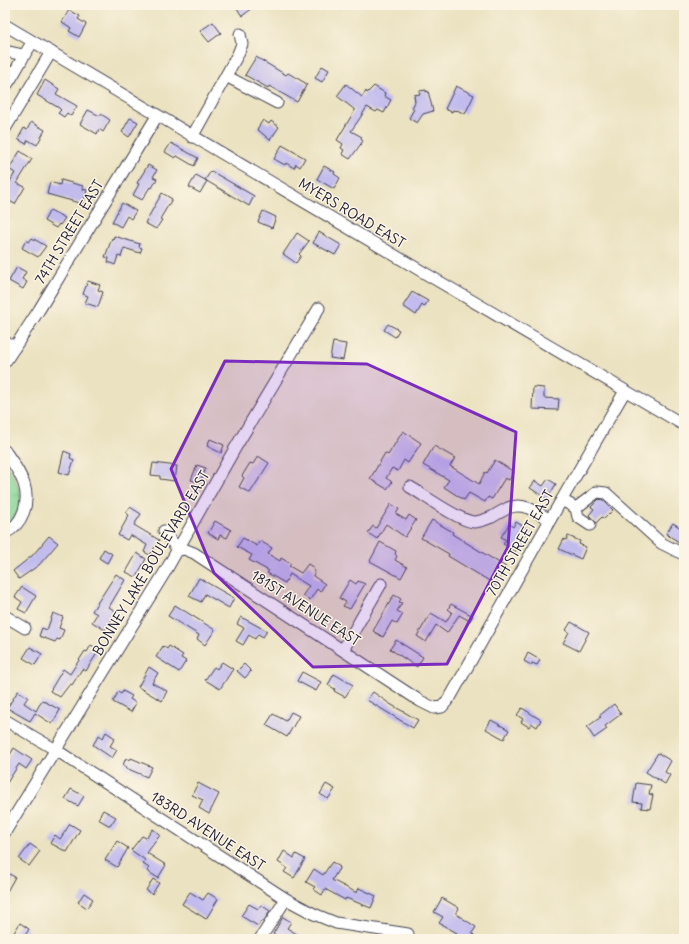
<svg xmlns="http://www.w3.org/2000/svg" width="689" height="944" font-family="Delius,sans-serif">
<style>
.park{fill:url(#park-tufts);stroke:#527a68}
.building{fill:#c2bcee}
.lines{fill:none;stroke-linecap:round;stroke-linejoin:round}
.minor-casing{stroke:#403f4f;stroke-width:13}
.minor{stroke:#fff;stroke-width:11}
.marked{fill:#7b2cbf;fill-opacity:0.2;stroke:#7b2cbf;stroke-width:3;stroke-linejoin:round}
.labels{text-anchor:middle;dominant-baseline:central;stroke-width:3;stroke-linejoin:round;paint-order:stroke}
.street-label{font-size:14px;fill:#22223b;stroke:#fcf5e5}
</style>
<defs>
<pattern id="park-tufts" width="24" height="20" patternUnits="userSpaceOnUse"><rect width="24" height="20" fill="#83d394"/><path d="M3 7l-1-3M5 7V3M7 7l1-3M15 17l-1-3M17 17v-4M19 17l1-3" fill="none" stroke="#71b580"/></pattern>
</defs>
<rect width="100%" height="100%" fill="#fcf5e5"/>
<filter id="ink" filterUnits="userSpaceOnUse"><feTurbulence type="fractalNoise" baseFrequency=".025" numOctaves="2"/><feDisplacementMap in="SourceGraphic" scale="8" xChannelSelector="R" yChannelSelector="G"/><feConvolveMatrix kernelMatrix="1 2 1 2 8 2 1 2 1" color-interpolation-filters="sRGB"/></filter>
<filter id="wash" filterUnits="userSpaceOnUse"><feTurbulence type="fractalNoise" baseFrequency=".012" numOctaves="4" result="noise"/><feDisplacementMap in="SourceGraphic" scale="16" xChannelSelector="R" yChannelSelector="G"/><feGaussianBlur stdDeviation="0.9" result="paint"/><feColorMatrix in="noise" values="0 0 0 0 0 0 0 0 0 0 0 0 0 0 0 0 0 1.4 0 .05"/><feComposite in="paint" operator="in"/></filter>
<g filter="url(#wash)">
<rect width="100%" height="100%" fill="#ebe2c1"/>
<path class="park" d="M5,463C21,489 30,503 5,528Z"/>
<g id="blocks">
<g class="building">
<path d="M235,5H257L242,16Z"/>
<path d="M69,10L80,16L78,19L86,24L79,37L69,31L71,28L70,27L62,22Z"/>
<path d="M213,22L221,33L209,42L200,31Z"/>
<path d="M256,57L286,75L288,73L307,84L297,102L269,86L268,88L245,75Z"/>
<path d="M322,66L329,70L322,82L315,78Z"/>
<path d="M45,80L59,89L56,94L77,106L71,116L67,113L64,117L58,113L61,110L59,108L37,95Z"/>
<path d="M346,84L362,97L366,91L367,93L374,86L385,93L384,96L391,100L384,113L378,110L376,112L367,107L360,118L351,131L362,137L361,139L363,141L350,159L342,154L344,150L341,148L343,144L337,140L355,110L337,96Z"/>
<path d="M456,86L474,95L465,114L457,110L456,111L453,110L452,112L445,109Z"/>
<path d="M426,90V92L428,91L433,111L423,114L417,123L409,118L414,109L412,108L415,102L414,95L420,94L419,91Z"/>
<path d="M88,110L100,116L101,114L110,120L103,132L99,129L97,134L80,124Z"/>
<path d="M130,118L138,122L129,137L122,132Z"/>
<path d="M263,120L269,124L271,121L279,127L270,140L257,129Z"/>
<path d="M31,122L45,130L37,145L28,140L26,144L18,139L24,128L27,130Z"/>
<path d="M171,143L198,158L194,166L177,156L175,158L165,152Z"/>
<path d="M282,145L305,158L300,167L296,164L294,168L286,163L285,165L274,159Z"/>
<path d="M20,151L32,159L17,183L25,187L15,204L5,199V190L15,173L9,169Z"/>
<path d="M148,165L157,170L153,177L157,179L152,188L150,187L142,200L133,195L139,184L137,183Z"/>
<path d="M324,166L335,172L334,174L340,178L334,189L317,179Z"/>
<path d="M211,171L254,196L249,206L205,180Z"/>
<path d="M196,175L207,181L200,193L189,187Z"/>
<path d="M61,180L83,186L82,189L87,190L83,204L47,194L50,182L60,185Z"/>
<path d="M162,193L172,199L160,219L162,220L156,229L145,223Z"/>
<path d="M122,203L136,211L131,219L127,216L121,227L112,222Z"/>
<path d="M50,210L65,218L60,225L59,224L56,228L44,221Z"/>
<path d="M263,211L276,217L272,228L258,222Z"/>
<path d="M319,232L341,245L335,255L313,243Z"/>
<path d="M297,233L309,241L299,254L301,256L296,263L283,254Z"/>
<path d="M114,236L140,244L139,247L142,248L140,253L124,248L121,257L118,256L115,265L108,262L109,258L105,257L112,238L113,239Z"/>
<path d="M32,238L46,246L38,257L22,248L26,240L29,242Z"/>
<path d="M17,267L26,272L22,279L27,282L23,289L9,281Z"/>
<path d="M88,281L100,285L98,290L103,292L98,307L85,303L88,296L83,294Z"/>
<path d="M412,292L428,301L424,307L422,305L416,315L403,306Z"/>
<path d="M388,324L399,330L395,337L384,330Z"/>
<path d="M333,342L346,344L343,360L330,358Z"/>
<path d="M533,387L544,388V398L559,399L558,410L532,409Z"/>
<path d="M403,431L421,443L408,463L404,460L398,471L392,468L386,478L392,482L387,489L370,479L385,453L388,455Z"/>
<path d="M210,439L224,445L221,453L207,446Z"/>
<path d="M434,446L455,458L450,466L479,484L485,472L487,473L495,460L514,472L509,480L505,478L492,499L488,497L485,502L469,493L464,500L444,487L449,480L423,465Z"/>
<path d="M64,451L71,454L70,458L74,460L69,475L59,472Z"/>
<path d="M258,456L269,463L250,493L239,487L244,478L242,476L250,463L253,464Z"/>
<path d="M153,463L177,466L175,481L160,479V476L151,475Z"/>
<path d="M197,465L206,468L200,483L191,480Z"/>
<path d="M548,479L556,484L547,499L530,488L535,481L543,486Z"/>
<path d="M599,499L603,500L613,510L604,519L602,517L596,523L589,515L594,509L591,507Z"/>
<path d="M391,504L399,509L396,514L406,520L409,515L416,520L405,537L386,524L377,539L368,533L373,526L376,528Z"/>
<path d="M130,507L141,514L134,525L159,540L150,555L144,552L147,545L130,535L127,540L118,535L129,515L126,513Z"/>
<path d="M432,520L453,532L452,534L506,567L496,585L448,556L449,554L421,538Z"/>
<path d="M215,521L231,530L227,538L220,535L218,539L208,533Z"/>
<path d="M516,522L528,529L515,552L503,544L506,540L501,537L509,524L513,527Z"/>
<path d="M673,523L684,530V545L666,534Z"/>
<path d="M49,536L58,543L39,565L19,579L13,571L33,555Z"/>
<path d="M568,536L580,541L579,544L586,547L581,559L559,549L564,539L566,540Z"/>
<path d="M243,538L257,546L260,541L272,548L268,554L280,561L281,558L291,564L289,566L301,573L308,564L314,568L313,570L315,571L313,576L325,584L320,592L317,589L310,600L303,595L309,586L290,574L285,583L267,573L269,571L249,560L252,555L237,547Z"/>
<path d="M380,542L396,551L395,554L397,556L395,560L407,567L401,578L370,561Z"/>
<path d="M104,549L112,554L107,563L99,558Z"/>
<path d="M137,553L146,559L136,577L126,572Z"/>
<path d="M116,574L125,580L109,607L117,612L105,630L92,622L97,614L92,611Z"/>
<path d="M199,578L234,598L229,608L205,594L201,602L189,596Z"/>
<path d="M350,580L356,584L358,581L365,584L350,609L343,606L346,602L339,598Z"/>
<path d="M22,587L36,596L26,613L18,609L22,602L15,597Z"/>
<path d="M394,595L401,599L399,602L402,603L397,611L403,614L397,624L392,621L383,637L373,631Z"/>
<path d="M451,604L473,616L470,621L459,615L447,633L436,625L426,642L417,636L431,613L446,622L452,612L448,609Z"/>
<path d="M175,605L215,630L205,645L197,639L199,635L168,616Z"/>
<path d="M53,613L63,617L59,628L64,630L60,640L57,639L55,642L39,636L42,628L47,630Z"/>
<path d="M241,617L267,631L263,637L258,634L255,639L249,635L243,645L236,641L244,628L237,624Z"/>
<path d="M571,622L589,632L579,651L563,643L569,632L566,630Z"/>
<path d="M396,640L423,657L417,667L390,649Z"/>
<path d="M91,645L99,650L86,671L82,669L72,685L70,684L60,697L50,691L63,669L70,674L85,651L87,652Z"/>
<path d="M163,646L167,649L169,646L183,655L181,658L186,661L179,672L156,657Z"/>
<path d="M30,647L42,654L35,665L23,658Z"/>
<path d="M528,653L540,660L537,665L532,663L531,665L524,661Z"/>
<path d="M222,662L233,669L220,689L205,680L214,667L217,669Z"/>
<path d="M244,664L251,671L245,678L237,671Z"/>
<path d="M149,667L158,673L152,683L167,691L162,701L138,687Z"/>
<path d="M302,672L321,682L316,691L297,681Z"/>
<path d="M334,674L353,685L345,697L334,691L335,689L328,685Z"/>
<path d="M18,691L28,697L24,703L36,711L42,700L60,710L52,724L35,713L30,721L7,708Z"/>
<path d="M123,691L132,696L130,699L136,703L131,712L113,702L118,692L121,694Z"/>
<path d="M373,692L390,704L418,720L413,728L367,700Z"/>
<path d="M614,704L621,714L605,726L607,729L594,738L587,727L601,717L599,716Z"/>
<path d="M522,708L541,720L537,727L531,723L529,727L521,722L523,719L517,715Z"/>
<path d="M291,712L299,716L287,737L266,725L273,714L286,721Z"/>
<path d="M491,720L509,730L504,739L486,729Z"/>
<path d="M106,732L115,738L110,746L117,750L112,758L93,745L99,735L103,738Z"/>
<path d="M14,748L32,760L26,769L19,764L5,786V763Z"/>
<path d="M658,753L671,761L665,772L670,775L665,784L646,772Z"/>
<path d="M126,758L130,760L131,758L152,767L147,777L126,768L127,767L123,765Z"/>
<path d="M198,783L219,794L209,814L199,808L203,800L192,795Z"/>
<path d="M636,783L651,785L649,794L653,795L650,809L641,808L642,803L633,802Z"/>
<path d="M326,784L335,789L328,799L320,794Z"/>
<path d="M71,789L84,796L78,806L65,799Z"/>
<path d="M103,810L116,817L110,826L98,819Z"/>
<path d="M70,824L80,830L67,852L50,843L55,835L60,839Z"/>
<path d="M153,829L160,835L147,853L166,865L158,878L147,871L149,868L143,864L145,860L131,850L142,836L146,838Z"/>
<path d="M117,841L128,848L117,867L105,860Z"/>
<path d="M30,844L40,851L29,866L19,859Z"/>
<path d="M284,851L294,858L296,854L305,859L294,878L284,872L287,868L278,862Z"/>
<path d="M332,862L340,867L332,880L357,893L359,888L376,896L371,908L346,898L345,900L325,889L322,895L313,889L315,887L306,882L314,869L323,875Z"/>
<path d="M5,872L15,877L5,895Z"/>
<path d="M153,879L159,883L152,894L146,890Z"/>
<path d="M190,892L203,900L208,893L218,899L206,919L182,904Z"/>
<path d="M84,893L93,899L87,908L78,902Z"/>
<path d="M442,898L459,908L456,914L476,927L472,933L474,935L472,939H454L457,933L439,923L443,917L434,912Z"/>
<path d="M249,904L258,909L261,905L270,911L263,922L261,921L258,926L241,916Z"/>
<path d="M283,917L291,922L287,928L305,939H281L273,934Z"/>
<path d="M20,923L29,929L23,939H10Z"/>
</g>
</g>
</g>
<g filter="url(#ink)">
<use href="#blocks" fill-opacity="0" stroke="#403f4f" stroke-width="1"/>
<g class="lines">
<g class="minor-casing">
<g id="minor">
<path d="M5,25L428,275L684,425"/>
<path d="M5,51L23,55"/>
<path d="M226,76L277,103"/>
<path d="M5,87C16,73 22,56 33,42"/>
<path d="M5,129L51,52"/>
<path d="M192,137L238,54L242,44L240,34"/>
<path d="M5,342L15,347"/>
<path d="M5,362L39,310L157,116"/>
<path d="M5,451C12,461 20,472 24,484C30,503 23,524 5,533"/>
<path d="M410,487C424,495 459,521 474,522C480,522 486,519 492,517C497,514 502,511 508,508C523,501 538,513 550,520"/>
<path d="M562,500L576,508L597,492L606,493L661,543L681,553"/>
<path d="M576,508L578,517L590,525"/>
<path d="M164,531L178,550"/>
<path d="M178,550L184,549L194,553L420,701L434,708L442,707L451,696L550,520L625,391"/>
<path d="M5,616L25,628"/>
<path d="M343,650L381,584"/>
<path d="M5,720L56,750L286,899L314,914L336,923L408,934"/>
<path d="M5,832L165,572L234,450L319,308"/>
<path d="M260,939L286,899"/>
</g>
</g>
<use href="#minor" class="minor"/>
</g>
</g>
<path class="marked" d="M225,361L367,364L516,432L508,547L447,664L313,667L214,573L171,469Z"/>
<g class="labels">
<g class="street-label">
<text transform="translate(352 213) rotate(31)">MYERS ROAD EAST</text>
<text transform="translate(69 232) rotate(-59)">74TH STREET EAST</text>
<text transform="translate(520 543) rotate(-60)">70TH STREET EAST</text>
<text transform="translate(151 563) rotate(-59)">BONNEY LAKE BOULEVARD EAST</text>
<text transform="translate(306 608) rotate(33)">181ST AVENUE EAST</text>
<text transform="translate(208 831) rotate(33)">183RD AVENUE EAST</text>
</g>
</g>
<rect width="689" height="944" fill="none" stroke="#fcf5e5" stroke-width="20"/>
</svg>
